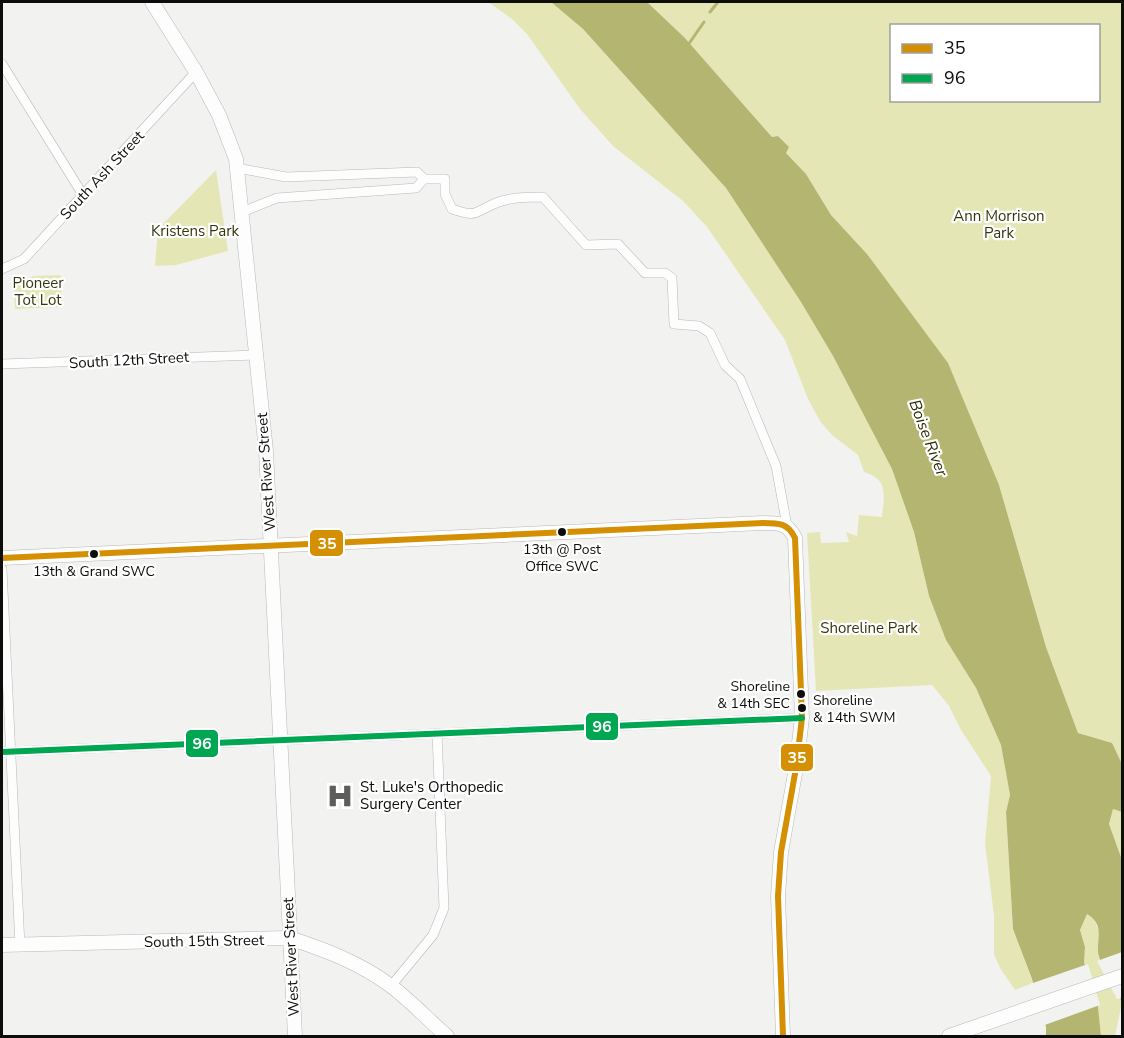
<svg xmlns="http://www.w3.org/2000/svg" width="1124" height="1038" font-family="'Nunito Sans',sans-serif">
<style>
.green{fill:#e4e7b5;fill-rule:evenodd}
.water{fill:#b3b570}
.pier{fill:#f2f3f0}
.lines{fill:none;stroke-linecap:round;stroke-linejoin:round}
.stream{stroke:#b3b570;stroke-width:3}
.street-casing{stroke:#b7b8b6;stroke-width:10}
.secondary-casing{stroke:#b7b8b6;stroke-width:15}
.street{stroke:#fdfdfd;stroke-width:9}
.secondary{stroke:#fdfdfd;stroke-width:14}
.bus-1-casing{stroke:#fff;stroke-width:10}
.bus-2-casing{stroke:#fff;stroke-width:10}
.bus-1{stroke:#d48f02;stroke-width:6}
.bus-2{stroke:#00a651;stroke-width:6}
.bus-dot{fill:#0d0d0b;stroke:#fff;stroke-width:2}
.labels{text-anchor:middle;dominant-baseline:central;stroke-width:4.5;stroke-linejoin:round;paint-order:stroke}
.bus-label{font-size:14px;fill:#0d0d0b;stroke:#fff}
.street-label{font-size:15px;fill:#0d0d0b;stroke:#fff}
.park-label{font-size:15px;fill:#35360d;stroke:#fff}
.poi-label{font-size:15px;fill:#0d0d0b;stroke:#fff;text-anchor:start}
.water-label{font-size:16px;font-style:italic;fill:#2d2d03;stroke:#fff}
.line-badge{stroke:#fff;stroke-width:2}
.badge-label{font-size:16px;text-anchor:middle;font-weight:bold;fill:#fff}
</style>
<rect width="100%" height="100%" fill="#f2f3f0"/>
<g class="green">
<path d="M488,2H551L583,29L726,188L801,302L833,356L892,469L914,532L929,596L946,640L976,688L1001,745L1010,795L1006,812L1013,929L1033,983L1015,990L1000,968L994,954V916L985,843L991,776L961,730L949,706L932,685L816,691L807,533L820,532L821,543L849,542L846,532L857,536L859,515L882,517C884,496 889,479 864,472L858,455L832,435L820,421L808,399L785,340L707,227L683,201L613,146L580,109L527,34L512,19Z"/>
<path d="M647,2H1122V764L1111,743L1078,733L1046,647L999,485L867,254L831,215L806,174L786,153L788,147L778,136L772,137L684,37ZM892,26H1098V100H892Z"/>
<path d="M216,170L228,251L176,265L155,266L158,229Z"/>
<path d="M61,275L62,307L15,309L14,284L34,276Z"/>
<path d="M1113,809L1122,812V860L1109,824Z"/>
<path d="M1087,913L1094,918L1100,935L1098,957L1122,1003L1115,1036H1101L1098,1007L1084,961L1085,947L1080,930Z"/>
</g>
<path class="water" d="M551,2H647L684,37L772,137L778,136L789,147L786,153L806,174L831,215L867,254L948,363L999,485L1046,647L1078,733L1112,743L1122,764V812L1113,809L1109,824L1122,860V1002C1115,989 1106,975 1100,960C1093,945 1108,926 1087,914L1080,930L1085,947L1084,962L1098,1007L1101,1036H1046V1027L1032,979L1013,929L1006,812L1010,795L1001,745L976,688L946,640L929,596L914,532L892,469L833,356L801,302L726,188L583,29Z"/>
<g class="pier">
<path d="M1122,952V998L1117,999L1097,961Z"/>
<path d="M1088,964L1100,1005L1042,1026L1030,984Z"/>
</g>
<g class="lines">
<g class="stream">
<path d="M710,12L718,2"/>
<path d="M688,45L704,22"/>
</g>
<g class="street-casing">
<g id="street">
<path d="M2,64L83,195"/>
<path d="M237,168L286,177L417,172L424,179H445V194L452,209C478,218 474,212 496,203C511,197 528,197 543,197L586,245L618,244L645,273H665L672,278L674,324L699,326L710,333L725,365L740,379L776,466L787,526"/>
<path d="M242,212L277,198L416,188L424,179"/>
<path d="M2,269L24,259L196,72"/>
<path d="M2,364L257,355"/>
<path d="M2,569L20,946"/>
<path d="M2,752L802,718"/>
<path d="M391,986L433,935L444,908L437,733"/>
</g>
</g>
<g class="secondary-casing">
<g id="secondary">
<path d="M152,2L196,72L219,115L236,159L266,451L295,1036"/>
<path d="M2,558L763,523C779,523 788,523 795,538L802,718L796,768L781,852L778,896L783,1036"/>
<path d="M2,945L289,938C326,950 360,963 391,986C411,1001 428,1020 447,1036"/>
<path d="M949,1036L1122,976"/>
</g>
</g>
<use href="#street" class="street"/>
<use href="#secondary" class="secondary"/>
<g class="bus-1-casing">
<path id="bus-1" d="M2,558L763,523C779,523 788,523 795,538L802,718L796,768L781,852L778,896L783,1036"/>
</g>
<g class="bus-2-casing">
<path id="bus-2" d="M2,752L802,718"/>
</g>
<use href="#bus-1" class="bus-1"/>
<use href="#bus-2" class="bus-2"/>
</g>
<defs>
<g id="hospital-bare" transform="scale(2.07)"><path d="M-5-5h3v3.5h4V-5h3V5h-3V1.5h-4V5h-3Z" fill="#5d5e5b" stroke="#fff" stroke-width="2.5" paint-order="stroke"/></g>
</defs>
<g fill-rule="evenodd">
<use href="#hospital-bare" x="340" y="796"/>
</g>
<g class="bus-dot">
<circle cx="562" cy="532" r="5"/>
<circle cx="94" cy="554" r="5"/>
<circle cx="801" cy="694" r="5"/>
<circle cx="802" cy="708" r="5"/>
</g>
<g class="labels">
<g class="bus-label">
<text x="562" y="549">13th @ Post<tspan x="562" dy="17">Office SWC</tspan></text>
<text x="94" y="571">13th &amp; Grand SWC</text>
<text x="790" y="686" text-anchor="end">Shoreline<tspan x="790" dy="17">&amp; 14th SEC</tspan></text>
<text x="813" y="700" text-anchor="start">Shoreline<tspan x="813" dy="17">&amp; 14th SWM</tspan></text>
</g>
<g class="street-label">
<text transform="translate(102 175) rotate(-47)">South Ash Street</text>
<text transform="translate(129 360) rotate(-3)">South 12th Street</text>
<text transform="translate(266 472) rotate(-94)">West River Street</text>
<text transform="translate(204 941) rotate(-1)">South 15th Street</text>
<text transform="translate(291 957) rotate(-93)">West River Street</text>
</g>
<g class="park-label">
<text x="999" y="216">Ann Morrison<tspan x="999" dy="17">Park</tspan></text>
<text x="195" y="231">Kristens Park</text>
<text x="38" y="283">Pioneer<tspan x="38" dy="17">Tot Lot</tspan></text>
<text x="869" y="628">Shoreline Park</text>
</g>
<g class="poi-label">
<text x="360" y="787">St. Luke's Orthopedic<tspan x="360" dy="17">Surgery Center</tspan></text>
</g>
<g class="water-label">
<text transform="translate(928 438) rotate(69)">Boise River</text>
</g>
</g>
<g class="line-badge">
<rect x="309" y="529" width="35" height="28" rx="6" fill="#d48f02"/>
<rect x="585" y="712" width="34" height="29" rx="6" fill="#00a651"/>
<rect x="185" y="729" width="34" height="29" rx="6" fill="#00a651"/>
<rect x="780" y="743" width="34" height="29" rx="6" fill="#d48f02"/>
</g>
<g class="badge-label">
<text x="327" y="549">35</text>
<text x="602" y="732">96</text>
<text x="202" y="749">96</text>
<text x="797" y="763">35</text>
</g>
<rect width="1124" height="1038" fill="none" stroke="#0d0d0b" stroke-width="6"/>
<rect x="890" y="24" width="210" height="78" fill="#ffffff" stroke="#9e9e9d" stroke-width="1.5"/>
<rect x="902" y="44" width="30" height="9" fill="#d48f02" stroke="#9e9e9d" stroke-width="1.5"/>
<text x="944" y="54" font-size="18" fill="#0d0d0b">35</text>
<rect x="902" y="74" width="30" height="9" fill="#00a651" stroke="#9e9e9d" stroke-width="1.5"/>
<text x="944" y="84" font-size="18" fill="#0d0d0b">96</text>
</svg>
